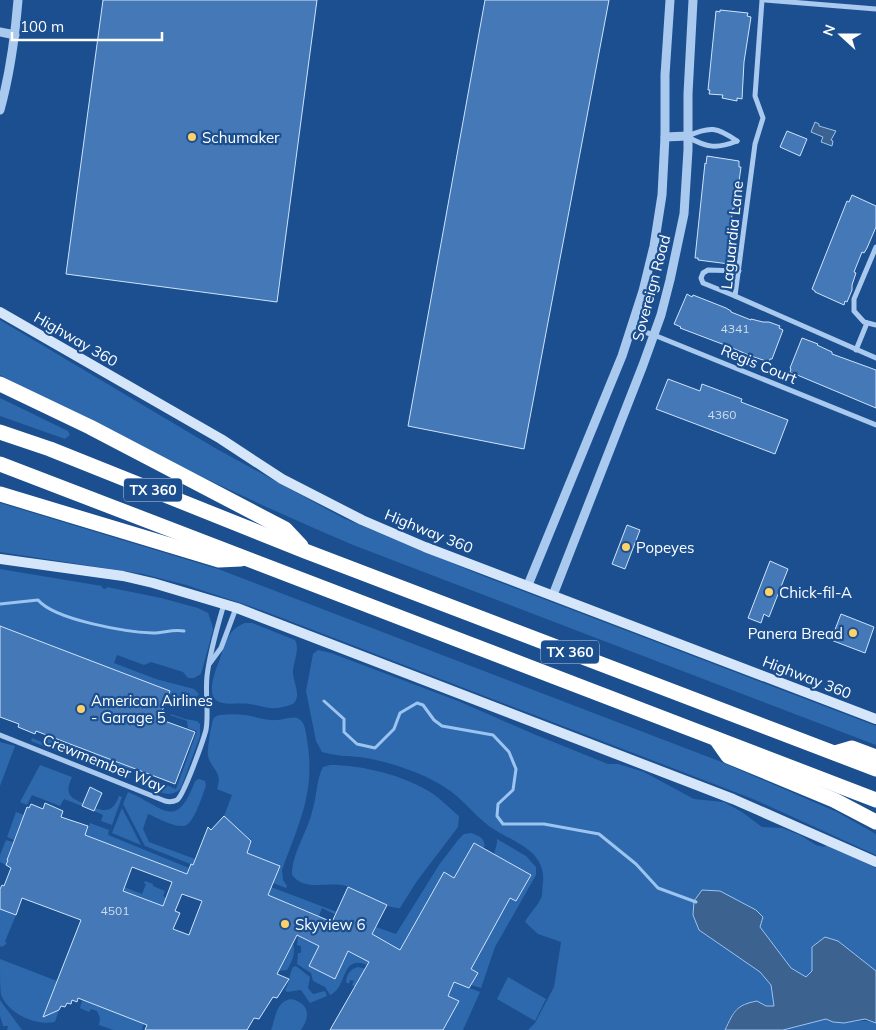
<svg xmlns="http://www.w3.org/2000/svg" width="876" height="1030" font-family="Mulish,sans-serif">
<style>
.green{fill:#2e69ad}
.water{fill:#3c6290;stroke:#9cc4f0}
.lines{fill:none;stroke-linecap:round;stroke-linejoin:round}
.stream{stroke:#9cc4f0;stroke-width:3}
.building{fill:#4478b7;stroke:#cfe3fa;fill-rule:evenodd}
.minor{stroke:#a9c9ee;stroke-width:5}
.tertiary{stroke:#a9c9ee;stroke-width:9}
.secondary{stroke:#d6e6fa;stroke-width:10}
.motorway{stroke:#fff;stroke-width:15}
.poi-dot{fill:#ffd166;stroke:#1b4f8f;stroke-width:2}
.labels{text-anchor:middle;dominant-baseline:central;stroke-width:4.5;stroke-linejoin:round;paint-order:stroke}
.number-label{font-size:12px;fill:#d0dded}
.shield{fill:#1b4f8f;stroke:#bbcadd;stroke-width:1}
.shield-label{font-size:14px;font-weight:bold;fill:#fff}
.poi-label{font-size:15px;fill:#fff;stroke:#1b4f8f;text-anchor:start}
.street-label{font-size:15px;fill:#fff;stroke:#1b4f8f}
</style>
<rect width="100%" height="100%" fill="#1b4f8f"/>
<g class="green">
<path d="M0,320L215,448L343,518L483,576L876,726V745L353,545C233,494 115,436 0,375Z"/>
<path d="M0,398L68,431L70,435L65,439L0,416Z"/>
<path d="M0,503L218,569L719,761L837,812L876,834V855L753,799L261,610L186,585L143,574L0,552Z"/>
<path d="M0,569L102,586V588L106,589L107,587L161,598L198,608L208,613L212,624L213,630L201,674L194,678H188L183,672L151,662L144,665L117,655L114,663L156,679L194,689L199,694C191,704 179,697 169,694L0,626Z"/>
<path d="M245,623H252L295,640C300,650 294,660 293,670C292,679 300,692 296,700C294,704 291,705 287,706C268,711 266,706 249,704C239,702 218,708 213,696C209,688 216,668 220,659C225,644 228,629 245,623Z"/>
<path d="M318,650L331,653L458,701L536,735L608,764H618L644,772L694,799L724,802L742,812L762,827L782,828L800,835L816,845L824,847L827,845L876,868V971L838,941L825,937L812,947V972L806,977L791,968L760,927L702,890L694,901L693,915L699,930L760,972L771,985L774,1006H766L757,1001C736,1005 734,1010 725,1030H528L535,1023L554,987L561,942L538,934L525,922C529,914 536,908 540,900C543,896 542,887 543,882C546,849 511,842 489,826C473,814 462,798 446,788C424,773 387,761 360,757C348,756 335,756 322,752L316,741L306,691L313,654Z"/>
<path d="M171,714L185,719L197,721L200,724V736L181,788C172,798 160,794 151,786L154,780L176,789L197,731L188,728L187,721L170,715Z"/>
<path d="M219,715C228,714 237,714 246,715C257,717 266,721 276,720C283,720 293,715 299,719C305,722 306,733 307,740C316,791 299,823 282,870L283,880L287,886L286,888L273,883L279,866L247,853L251,841L224,816L232,795L217,789C223,771 212,771 208,756C207,751 211,725 213,720C215,716 215,717 219,715Z"/>
<path d="M49,736L82,748L80,756L76,758L71,757L31,741L32,738L46,744Z"/>
<path d="M0,742L15,746L0,786Z"/>
<path d="M94,753L133,768L128,779L92,765L90,761Z"/>
<path d="M40,765L72,777C65,793 68,797 83,803L82,806L64,799L60,806L32,795L27,805L20,802Z"/>
<path d="M330,765C361,765 398,774 425,789C437,795 448,807 459,816L458,827L417,881L400,908C384,909 362,891 346,886C327,881 305,892 292,875C292,853 307,833 312,812C317,797 316,780 323,767Z"/>
<path d="M199,779L205,781L206,786C202,795 194,826 183,826C174,827 157,818 148,814L143,829L149,842L195,859L193,865L145,846L123,804L128,792C164,807 176,832 195,781Z"/>
<path d="M119,796L122,797L112,825L101,821L103,815L94,811L95,808C109,813 114,809 119,796Z"/>
<path d="M122,808L141,845L112,833Z"/>
<path d="M16,812L24,815L14,840L7,837Z"/>
<path d="M90,823L109,830L108,835L189,868L187,874L85,835Z"/>
<path d="M471,833C479,836 486,838 484,848L474,843L454,878L444,872L400,950L372,934L376,927L396,934L439,865L458,840L464,834Z"/>
<path d="M497,839L526,856L536,867V875L495,947L481,988L471,985L478,973L471,969L510,898L516,901L531,875L494,854L497,843Z"/>
<path d="M6,840L13,842L7,859L8,860L6,865L0,862V855Z"/>
<path d="M145,881L153,884V886L165,891L163,896L166,898L163,906L123,891L124,887L142,894L146,884L144,883Z"/>
<path d="M271,887L337,912L334,914L322,908L319,916L268,895Z"/>
<path d="M0,909L16,915C12,925 8,933 5,942L7,943L2,947L0,946Z"/>
<path d="M298,935L319,946L335,978L348,951L369,962L367,965C340,954 348,988 330,995L325,987L313,981L311,973L297,964L298,953H301V946L297,945Z"/>
<path d="M293,943C296,953 292,961 287,970L278,971Z"/>
<path d="M0,959L57,981L44,1016L59,1010L55,1022C35,1026 9,1014 1,995C0,988 0,967 0,959Z"/>
<path d="M296,966L310,977L308,988L313,994L325,991L327,996L310,1003L301,990L287,992L285,990C290,982 289,974 293,967Z"/>
<path d="M358,967L366,969L355,987L352,985L354,981L350,980L349,984L346,982C347,974 350,969 358,967Z"/>
<path d="M508,977L546,999L535,1021L497,999Z"/>
<path d="M454,982L480,992L463,1030H443L459,1001L444,995Z"/>
<path d="M291,999C309,1003 311,1016 301,1030H271C276,1018 275,1002 291,999Z"/>
<path d="M0,1000L22,1030H7L8,1026H3L0,1016Z"/>
<path d="M82,1000L138,1021L146,1017L142,1030H113L99,1025L100,1018L97,1011L91,1009L89,1012L80,1008Z"/>
<path d="M826,1019C844,1027 858,1017 876,1023V1030H783L818,1020Z"/>
</g>
<g class="water">
<path d="M815,122L819,124V126L836,131L831,140L833,141L832,146L821,142L823,137L811,132Z"/>
<path d="M702,890L720,891L756,910L763,917L760,927L791,968L806,977L812,971V947L825,937L838,941L876,971V1023L865,1019L844,1023L833,1022L826,1019L783,1030H725C734,1011 736,1005 757,1001L766,1006H774L771,985L760,972L699,930L693,915L694,901Z"/>
</g>
<g class="lines">
<g class="stream">
<path d="M0,604L38,600C55,620 126,632 153,633C164,633 172,629 184,631"/>
<path d="M324,701L344,719V732L357,744L375,748L394,729L400,713L417,703L423,705L434,720L442,726L493,735L509,752L516,769L513,790L498,804L497,816L503,824H544L599,834L636,864L658,888L696,902"/>
</g>
</g>
<g class="building">
<path d="M103,0H317L277,302L66,274Z"/>
<path d="M485,0H609L524,449L408,426Z"/>
<path d="M720,10L748,13L747,16L751,17L744,62L742,99L737,98V101L722,98L723,95L709,94L710,90H708L716,11L720,12Z"/>
<path d="M787,131L807,139L800,156L780,147Z"/>
<path d="M707,156L739,161V167H741L736,203L735,208H733L730,230H732V247H734L732,260H730L729,264L698,260V258H695L705,163L706,164Z"/>
<path d="M852,195L876,206V227L867,248L864,253L862,252L854,272L856,273L852,285V290L847,302L845,301L844,305L815,292V291L812,289L847,201L849,202Z"/>
<path d="M687,294L692,297L693,295L726,308L731,311V312L751,320V319L763,322H769L780,326L779,328L783,330L772,359H770L769,362L751,356L730,347L680,328L681,327L674,324Z"/>
<path d="M802,338L818,344L817,345L832,352V354L876,370V408L790,372L791,369L790,368Z"/>
<path d="M668,379L700,391L702,384L742,399L741,402L788,420L775,454L656,409Z"/>
<path d="M627,525L640,530L625,569L612,564Z"/>
<path d="M770,561L788,569L769,617L764,614L761,623L748,618Z"/>
<path d="M841,614L874,627L865,653L831,640Z"/>
<path d="M0,626L170,691L159,719L195,732L175,784L36,731L35,734L18,727L19,724L0,717Z"/>
<path d="M90,787L102,793L94,811L82,806Z"/>
<path d="M45,803L63,811L61,817L88,826L85,835L187,874L191,864L193,865L208,827L211,830L224,816L251,841L247,853L280,866L268,895L332,922L348,887L387,905L372,934L400,950L444,872L454,878L474,843L531,875L516,901L510,898L471,969L478,973L469,988L454,982L448,996L459,1001L443,1030H330L369,962L348,951L335,979L309,966L319,946L297,935L277,974L289,979L277,998L273,997L259,1019L254,1018L247,1030H145L147,1025L78,998L77,1002L72,1000L71,1004L67,1003L65,1007L61,1006L59,1010L43,1017L81,920L22,898L16,915L0,909V889L2,885L4,886L11,868L6,865L8,860H7L27,807L29,808L31,804L43,809ZM132,867L172,882L163,906L123,891ZM182,894L202,901L189,935L173,929L180,913L175,911Z"/>
</g>
<g class="lines">
<g class="minor">
<path d="M762,0L755,96L763,118L755,144L735,296L876,358"/>
<path d="M765,0L876,9"/>
<path d="M688,136C710,126 717,127 737,141"/>
<path d="M688,137C707,148 717,149 737,141"/>
<path d="M876,247L854,299V311L864,322L876,325"/>
<path d="M735,296L703,283L701,278L703,273L708,270L739,271"/>
<path d="M632,328L654,335L876,425"/>
<path d="M856,350L867,323"/>
<path d="M210,663L221,648L236,608"/>
<path d="M0,735L165,801C169,802 173,802 177,800C184,795 203,741 206,730C209,712 205,694 207,676C210,651 217,628 224,604"/>
</g>
<g class="tertiary">
<path d="M0,32L15,35"/>
<path d="M0,110C10,74 15,37 18,0"/>
<path d="M665,137L688,136"/>
<path d="M528,585L622,356L643,291L654,246L662,195L665,137V75L670,0"/>
<path d="M553,595L643,365L661,315L670,280L684,214L688,150V94L693,0"/>
</g>
<g class="secondary">
<path d="M0,312L221,439L282,479L362,520L425,547L876,719"/>
<path d="M0,559L123,576L153,583L237,608L733,799L876,862"/>
</g>
<g class="motorway">
<path d="M0,384L90,427L285,529L301,546"/>
<path d="M0,432L50,449L305,551L876,769"/>
<path d="M0,464L876,800"/>
<path d="M0,494L219,560L241,559"/>
<path d="M716,739L728,756L834,800L876,822"/>
<path d="M835,753L852,748L876,757"/>
</g>
</g>
<g class="poi-dot">
<circle cx="192" cy="137" r="5"/>
<circle cx="626" cy="547" r="5"/>
<circle cx="769" cy="592" r="5"/>
<circle cx="853" cy="633" r="5"/>
<circle cx="81" cy="709" r="5"/>
<circle cx="285" cy="924" r="5"/>
</g>
<g class="labels">
<g class="number-label">
<text x="735" y="328">4341</text>
<text x="722" y="414">4360</text>
<text x="115" y="910">4501</text>
</g>
<g class="shield">
<rect x="124" y="478.5" width="58" height="23" rx="4"/>
<rect x="541" y="640.5" width="58" height="23" rx="4"/>
</g>
<g class="shield-label">
<text x="153" y="490">TX 360</text>
<text x="570" y="652">TX 360</text>
</g>
<g class="poi-label">
<text x="202" y="137">Schumaker</text>
<text x="636" y="547">Popeyes</text>
<text x="779" y="592">Chick-fil-A</text>
<text x="843" y="633" text-anchor="end">Panera Bread</text>
<text x="91" y="700">American Airlines<tspan x="91" dy="17">- Garage 5</tspan></text>
<text x="295" y="924">Skyview 6</text>
</g>
<g class="street-label">
<text transform="translate(732 235) rotate(-84)">Laguardia Lane</text>
<text transform="translate(651 288) rotate(-75)">Sovereign Road</text>
<text transform="translate(76 339) rotate(30)">Highway 360</text>
<text transform="translate(759 364) rotate(22)">Regis Court</text>
<text transform="translate(429 531) rotate(22)">Highway 360</text>
<text transform="translate(807 677) rotate(21)">Highway 360</text>
<text transform="translate(104 763) rotate(22)">Crewmember Way</text>
</g>
</g>
<g transform="translate(841 35) rotate(291)" stroke="#1b4f8f" stroke-width="4" paint-order="stroke">
<path d="M0-4L9 19L0 12L-9 19Z" fill="#ffffff"/>
<text y="-8" font-size="14" font-weight="bold" text-anchor="middle" fill="#ffffff">N</text>
</g>
<path d="M12 32v8h150v-8" fill="none" stroke="#ffffff" stroke-width="2.5"/>
<text x="20" y="32" font-size="15" fill="#ffffff" stroke="#1b4f8f" stroke-width="4" paint-order="stroke">100 m</text>
</svg>
